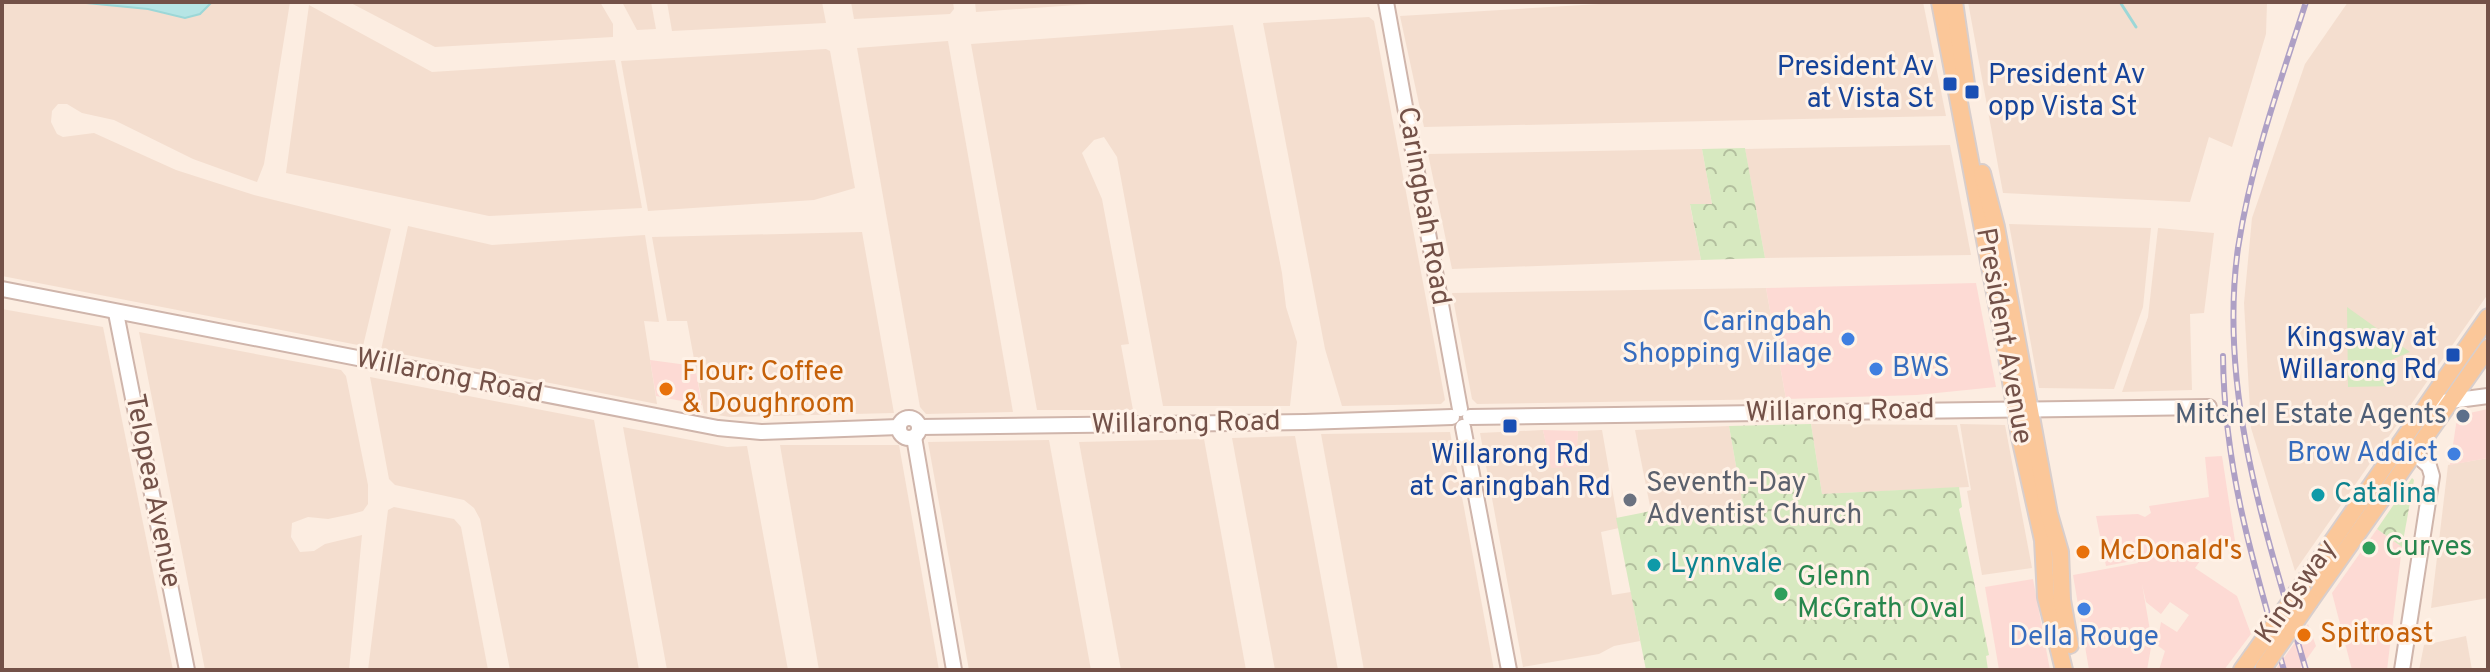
<svg xmlns="http://www.w3.org/2000/svg" width="2490" height="672" font-family="Overpass,sans-serif">
<style>
.residential{fill:#f4decf}
.commercial{fill:#fddad4}
.grass{fill:#d7e9c0}
.forest{fill:url(#forest-crowns)}
.water{fill:#b6e5e5;stroke:#9cd7d7;stroke-width:2}
.lines{fill:none;stroke-linecap:round;stroke-linejoin:round}
.stream{stroke:#9cd7d7;stroke-width:3}
.minor-casing{stroke:#cfb5ab;stroke-width:18}
.major-casing{stroke:#d8cecc;stroke-width:20}
.minor{stroke:#fff;stroke-width:14}
.major{stroke:#fbc799;stroke-width:16}
.rail-casing{stroke:#aea0c5;stroke-width:6}
.rail{stroke:#fff2e7;stroke-width:3;stroke-dasharray:9;stroke-linecap:butt}
.major-bridge-casing{stroke:#d8cecc;stroke-width:20;stroke-linecap:butt}
.major-bridge{stroke:#fbc799;stroke-width:16}
.transit-dot{fill:#1a4fb4;stroke:#fff2e7;stroke-width:3}
.shop-dot{fill:#3f7fe0;stroke:#fff2e7;stroke-width:3}
.food-dot{fill:#e8710a;stroke:#fff2e7;stroke-width:3}
.service-dot{fill:#5c6f8a;stroke:#fff2e7;stroke-width:3}
.culture-dot{fill:#0f9aa8;stroke:#fff2e7;stroke-width:3}
.worship-dot{fill:#6b7280;stroke:#fff2e7;stroke-width:3}
.leisure-dot{fill:#2e9e5b;stroke:#fff2e7;stroke-width:3}
.labels{text-anchor:middle;dominant-baseline:central;stroke-width:6;stroke-linejoin:round;paint-order:stroke}
.transit-label{font-size:28px;fill:#164399;stroke:#fff2e7;text-anchor:end}
.street-label{font-size:28px;fill:#735148;stroke:#fff2e7}
.shop-label{font-size:28px;fill:#366cbe;stroke:#fff2e7;text-anchor:end}
.food-label{font-size:28px;fill:#c56008;stroke:#fff2e7;text-anchor:start}
.service-label{font-size:28px;fill:#4e5e75;stroke:#fff2e7;text-anchor:end}
.worship-label{font-size:28px;fill:#5b616d;stroke:#fff2e7;text-anchor:start}
.culture-label{font-size:28px;fill:#0d838f;stroke:#fff2e7;text-anchor:start}
.leisure-label{font-size:28px;fill:#27864d;stroke:#fff2e7;text-anchor:start}
</style>
<defs>
<pattern id="forest-crowns" width="20" height="18" patternUnits="userSpaceOnUse" patternTransform="scale(2)"><rect width="20" height="18" fill="#d7e9c0"/><path d="M2 6a3 3 0 1 1 6 0M12 15a3 3 0 1 1 6 0" fill="none" stroke="#b3bf9e"/></pattern>
</defs>
<rect width="100%" height="100%" fill="#fcede1"/>
<g class="residential">
<path d="M2,2H61L203,12L208,2H290L264,164L257,182L193,159L114,120L82,113L67,104H58L52,111L51,122L57,134L63,137L94,133L176,170L254,195L391,229L363,346L2,276Z"/>
<path d="M349,2H600L613,24V37L435,47Z"/>
<path d="M622,2H651L656,29L637,30Z"/>
<path d="M667,2H822L826,23L672,31Z"/>
<path d="M851,2H953L954,9L950,14L854,19Z"/>
<path d="M975,2H1105V3L976,12Z"/>
<path d="M1633,2H1923L1946,116L1424,127L1400,16Z"/>
<path d="M1968,2H2267L2266,34L2232,147L2209,137L2190,202L2003,193Z"/>
<path d="M2348,2H2488V294L2295,571L2251,428L2244,303L2252,218L2305,64Z"/>
<path d="M309,5L432,72L615,60L642,208L489,216L286,173Z"/>
<path d="M1369,17L1374,21L1445,400L1441,404L1342,406L1325,349L1263,23Z"/>
<path d="M1233,25L1282,273L1286,307L1297,342L1290,406H1163L1117,157L1104,137L1094,140L1082,153L1102,199L1129,344L1121,345L1133,410H1037L971,44Z"/>
<path d="M948,41L1013,412L926,414L920,407L857,48Z"/>
<path d="M826,49L830,51L855,188L814,200L648,211L621,61Z"/>
<path d="M1950,145L1971,255L1765,258L1745,149Z"/>
<path d="M1702,149L1712,204L1690,205L1701,260L1452,269L1428,154Z"/>
<path d="M2009,224L2151,228L2143,307L2114,389L2039,388Z"/>
<path d="M408,226L492,245L645,235L659,322L644,321L657,404L381,350Z"/>
<path d="M2158,228L2214,233L2204,313L2190,314L2192,390L2122,392L2148,317Z"/>
<path d="M862,232L894,413L730,417L704,413L687,321H667L652,237Z"/>
<path d="M1766,288L1786,399L1477,404L1472,399L1452,293Z"/>
<path d="M2,309L103,327L173,670H2Z"/>
<path d="M139,332L341,370L346,376L368,485V504L363,511L352,514L328,519L308,517L292,523L291,537L300,552L314,551L325,544L362,535L349,670H205Z"/>
<path d="M370,377L594,420L639,670H510L480,519L474,508L464,500L395,485L389,479Z"/>
<path d="M1811,424L1957,425L1969,487L1822,494Z"/>
<path d="M1960,424L2005,425L2032,568L1982,575L1967,491L1971,490Z"/>
<path d="M1729,426L1744,511H1651L1635,430Z"/>
<path d="M623,427L727,447L747,446L788,670H667Z"/>
<path d="M1543,430L1551,467H1575L1578,431L1602,430L1619,528L1601,532L1612,595L1631,592L1640,641L1614,646L1599,654L1523,667L1480,433Z"/>
<path d="M1450,432L1494,670H1364L1321,434Z"/>
<path d="M1295,436L1338,670H1275L1232,438Z"/>
<path d="M1204,439L1246,670H1121L1079,442Z"/>
<path d="M1049,440L1091,670H969L928,442Z"/>
<path d="M780,445H899L939,670H819Z"/>
<path d="M2488,458V598L2431,608L2448,465Z"/>
<path d="M394,507L454,519L461,527L488,670H368L388,510Z"/>
<path d="M2466,636L2472,670H2419L2424,645Z"/>
</g>
<g class="commercial">
<path d="M1976,283L1996,387L1917,395L1786,399L1766,288Z"/>
<path d="M650,360L695,366L702,405L656,396Z"/>
<path d="M2488,409V458L2450,465L2457,418L2460,415Z"/>
<path d="M1543,430L1578,431L1576,467L1551,468Z"/>
<path d="M2222,456L2235,541L2212,544L2195,568L2237,596L2251,634L2224,670H2159L2165,651L2157,645L2161,622L2177,632L2189,615L2170,602L2161,614L2146,602L2142,584L2152,642L2147,670H2089L2073,575L2138,563L2137,560L2106,566L2096,516L2138,514L2145,517L2151,513L2149,506L2209,497L2205,457Z"/>
<path d="M2377,529L2402,547L2387,670H2352L2332,593Z"/>
<path d="M2033,579L2050,670H1999L1985,587Z"/>
<path d="M2308,624L2316,646L2299,670H2275Z"/>
</g>
<path class="grass" d="M2347,307L2410,352L2391,360L2395,386L2348,387Z"/>
<g class="forest">
<path d="M1745,148L1765,258L1701,260L1690,204H1712L1702,149Z"/>
<path d="M1811,424L1822,494L1959,487L1962,507L1959,509L1989,655L1986,656L1988,670H1646L1616,518L1651,511H1744L1729,426Z"/>
<path d="M2412,478L2414,480L2402,547L2377,529Z"/>
</g>
<path class="water" d="M76,2H212L200,14L185,18L148,9Z"/>
<g class="lines">
<path class="stream" d="M2120,2L2136,27"/>
<g class="minor-casing">
<g id="minor">
<path d="M1386,2L1460,409"/>
<path d="M2,289L718,428L761,432L899,427"/>
<path d="M116,313L187,670"/>
<path d="M2427,404L2488,396"/>
<path d="M1470,417L2209,407"/>
<circle cx="909" cy="428" r="10"/>
<path d="M920,427L1305,422L1452,417"/>
<path d="M1463,427L1509,670"/>
<path d="M914,437L954,670"/>
<path d="M2402,670L2432,476L2429,466L2414,453"/>
</g>
</g>
<g class="major-casing">
<g id="major">
<path d="M1940,2L2006,351L2020,437L2043,540L2046,597L2064,670"/>
<path d="M1954,2L1966,84"/>
<path d="M1982,173L1996,227L2049,514L2060,552L2062,600L2070,645"/>
<path d="M2305,581L2488,317"/>
<path d="M2310,601L2488,348"/>
<path d="M2242,670L2252,656"/>
</g>
</g>
<use href="#minor" class="minor"/>
<use href="#major" class="major"/>
<g class="rail-casing">
<g id="rail">
<path d="M2223,356C2224,468 2253,563 2284,670"/>
<path d="M2306,670C2266,533 2218,392 2238,248C2251,163 2280,83 2306,2"/>
</g>
</g>
<use href="#rail" class="rail"/>
<g class="major-bridge-casing">
<g id="major-bridge">
<path d="M2252,656L2305,581"/>
<path d="M2264,667L2310,601"/>
</g>
</g>
<use href="#major-bridge" class="major-bridge"/>
</g>
<g class="transit-dot">
<rect x="1942" y="76" width="16" height="16" rx="4"/>
<rect x="1964" y="84" width="16" height="16" rx="4"/>
<rect x="2445" y="347" width="16" height="16" rx="4"/>
<rect x="1502" y="418" width="16" height="16" rx="4"/>
</g>
<g class="shop-dot">
<circle cx="1848" cy="339" r="8"/>
<circle cx="1876" cy="369" r="8"/>
<circle cx="2454" cy="454" r="8"/>
<circle cx="2084" cy="609" r="8"/>
</g>
<g class="food-dot">
<circle cx="666" cy="389" r="8"/>
<circle cx="2083" cy="552" r="8"/>
<circle cx="2304" cy="635" r="8"/>
</g>
<circle class="service-dot" cx="2463" cy="416" r="8"/>
<g class="culture-dot">
<circle cx="2318" cy="495" r="8"/>
<circle cx="1654" cy="565" r="8"/>
</g>
<circle class="worship-dot" cx="1630" cy="500" r="8"/>
<g class="leisure-dot">
<circle cx="2369" cy="548" r="8"/>
<circle cx="1781" cy="594" r="8"/>
</g>
<g class="labels">
<g class="transit-label">
<text x="1934" y="68">President Av<tspan x="1934" dy="32">at Vista St</tspan></text>
<text x="1988" y="76" text-anchor="start">President Av<tspan x="1988" dy="32">opp Vista St</tspan></text>
<text x="2437" y="339">Kingsway at<tspan x="2437" dy="32">Willarong Rd</tspan></text>
<text x="1510" y="456" text-anchor="middle">Willarong Rd<tspan x="1510" dy="32">at Caringbah Rd</tspan></text>
</g>
<g class="street-label">
<text transform="translate(1423 206) rotate(80)">Caringbah Road</text>
<text transform="translate(2003 336) rotate(80)">President Avenue</text>
<text transform="translate(449 377) rotate(11)">Willarong Road</text>
<text transform="translate(1840 412) rotate(-1)">Willarong Road</text>
<text transform="translate(1186 424) rotate(-1)">Willarong Road</text>
<text transform="translate(152 491) rotate(79)">Telopea Avenue</text>
<text transform="translate(2297 592) rotate(-55)">Kingsway</text>
</g>
<g class="shop-label">
<text x="1832" y="323">Caringbah<tspan x="1832" dy="32">Shopping Village</tspan></text>
<text x="1892" y="369" text-anchor="start">BWS</text>
<text x="2438" y="454">Brow Addict</text>
<text x="2084" y="638" text-anchor="middle">Della Rouge</text>
</g>
<g class="food-label">
<text x="682" y="373">Flour: Coffee<tspan x="682" dy="32">&amp; Doughroom</tspan></text>
<text x="2099" y="552">McDonald's</text>
<text x="2320" y="635">Spitroast</text>
</g>
<g class="service-label">
<text x="2447" y="416">Mitchel Estate Agents</text>
</g>
<g class="worship-label">
<text x="1646" y="484">Seventh-Day<tspan x="1646" dy="32">Adventist Church</tspan></text>
</g>
<g class="culture-label">
<text x="2334" y="495">Catalina</text>
<text x="1670" y="565">Lynnvale</text>
</g>
<g class="leisure-label">
<text x="2385" y="548">Curves</text>
<text x="1797" y="578">Glenn<tspan x="1797" dy="32">McGrath Oval</tspan></text>
</g>
</g>
<rect width="2490" height="672" fill="none" stroke="#735148" stroke-width="8"/>
</svg>
